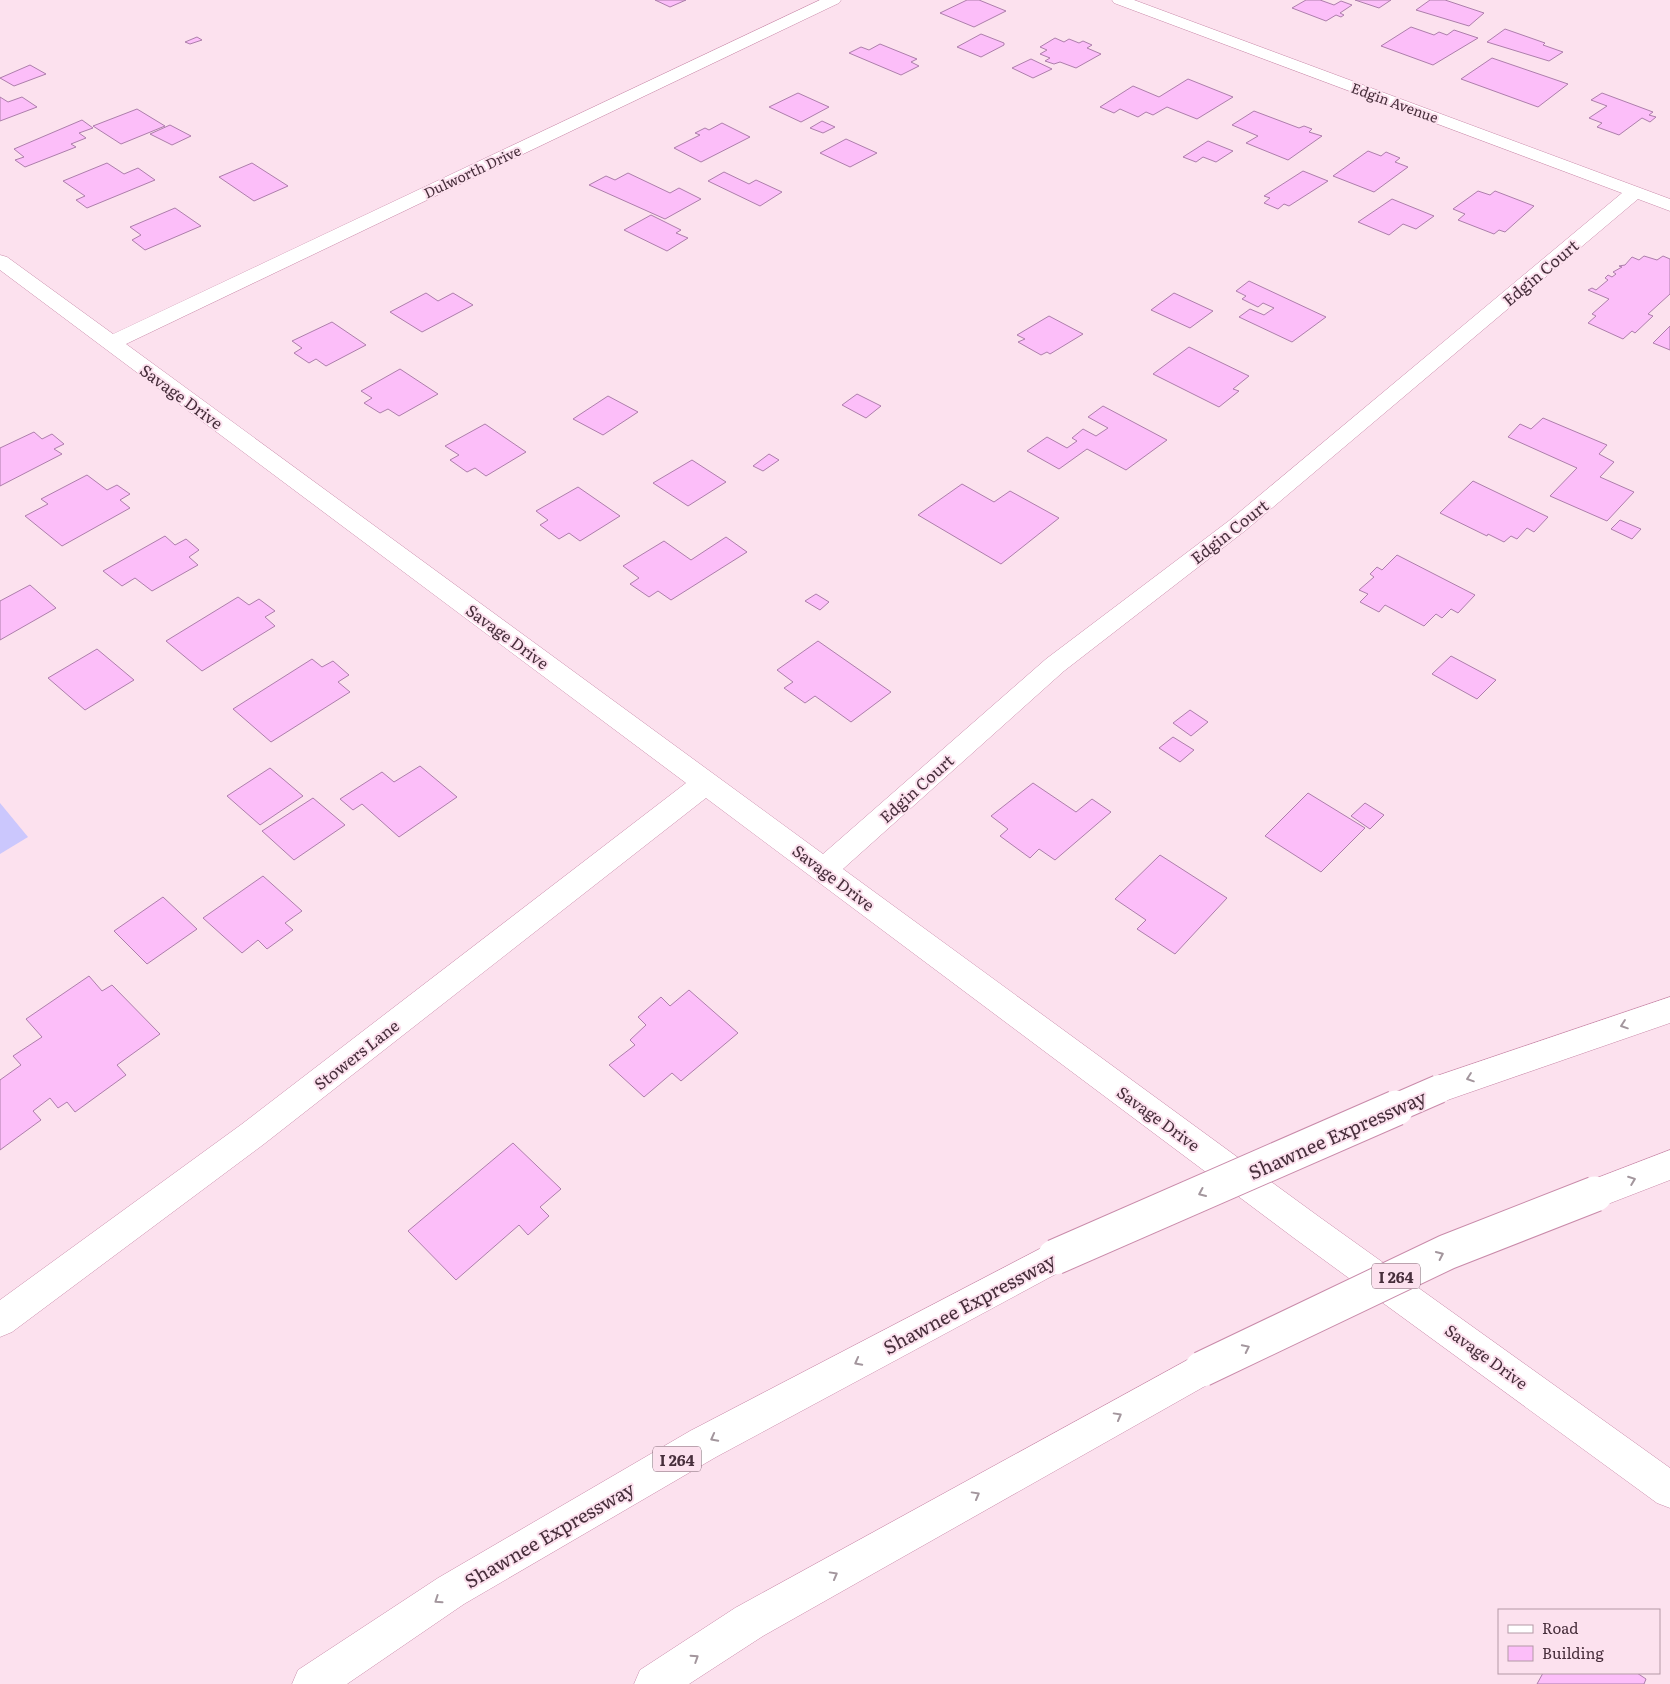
<svg xmlns="http://www.w3.org/2000/svg" width="1670" height="1684" font-family="Literata,serif">
<style>
.green{fill:#cbc7fd}
.building{fill:#fcbef9;stroke:#ad7eab}
.lines{fill:none;stroke-linecap:round;stroke-linejoin:round}
.street-casing{stroke:#c98baa;stroke-width:1}
.highway-casing{stroke:#c98baa;stroke-width:1}
.street{fill:#fff;fill-rule:evenodd}
.highway{fill:#fff;fill-rule:evenodd}
.highway-bridge-far1-casing{stroke:#c98baa;stroke-width:30;stroke-linecap:butt}
.highway-bridge-casing{stroke:#c98baa;stroke-width:37;stroke-linecap:butt}
.highway-bridge-far1{stroke:#fff;stroke-width:28}
.highway-bridge{stroke:#fff;stroke-width:35}
.oneway{stroke:#a3969d}
.labels{text-anchor:middle;dominant-baseline:central;stroke-width:4;stroke-linejoin:round;paint-order:stroke}
.far-street-label{font-size:14px;fill:#472e3b;stroke:#fce1ee}
.shield{fill:#fce1ee;stroke:#7d6471;stroke-width:1}
.shield-label{font-size:15px;font-weight:bold;fill:#472e3b}
.street-label{font-size:16px;fill:#472e3b;stroke:#fce1ee}
.near-street-label{font-size:19px;fill:#472e3b;stroke:#fce1ee}
</style>
<rect width="100%" height="100%" fill="#fce1ee"/>
<path class="green" d="M0,803L28,837L0,854Z"/>
<g class="building">
<path d="M655,0H686L670,7Z"/>
<path d="M967,0H979L1006,11L974,27L940,13Z"/>
<path d="M1306,0H1320L1334,5L1341,1L1352,5L1340,13L1344,15L1341,17L1336,15L1326,21L1292,8Z"/>
<path d="M1355,0H1391L1379,8Z"/>
<path d="M1430,0H1445L1484,13L1469,26L1416,10Z"/>
<path d="M1411,27L1434,35L1439,32L1447,35L1454,30L1478,38L1433,65L1381,46Z"/>
<path d="M1505,29L1545,43L1543,45L1563,52L1549,61L1487,42Z"/>
<path d="M981,34L1004,43V45L981,57L957,47Z"/>
<path d="M197,37L202,40L190,44L185,42Z"/>
<path d="M1055,38L1064,42L1069,39L1079,43L1083,41L1092,45L1087,48L1101,54L1076,68L1060,62L1054,64L1045,61L1050,58L1040,54L1047,50L1040,47Z"/>
<path d="M880,44L917,59L911,62L919,66L901,75L849,53L861,47L869,50Z"/>
<path d="M1492,58L1568,84L1538,107L1461,79Z"/>
<path d="M1031,59L1052,69L1033,78L1012,68Z"/>
<path d="M30,65L46,74L14,86L0,78Z"/>
<path d="M1188,79L1233,97L1197,119L1167,107L1153,115L1146,112L1138,117L1120,109L1114,113L1100,107L1133,86L1159,97Z"/>
<path d="M798,93L829,107L801,122L769,107Z"/>
<path d="M1602,93L1653,112L1649,115L1656,117L1650,122L1642,118L1619,135L1597,127L1602,123L1589,118L1607,106L1591,100Z"/>
<path d="M0,97L8,102L22,97L37,107L0,121Z"/>
<path d="M137,109L165,126L121,144L93,126Z"/>
<path d="M1254,111L1299,128L1304,126L1312,129L1309,132L1322,136L1288,160L1246,143L1258,136L1232,125Z"/>
<path d="M82,120L93,128L79,133L86,138L71,144L76,147L25,167L15,160L24,157L14,149Z"/>
<path d="M822,121L835,127L823,133L810,128Z"/>
<path d="M722,123L750,137L701,162L674,148L700,135L695,133L705,128L709,130Z"/>
<path d="M170,125L191,136L172,145L150,134Z"/>
<path d="M846,139L877,153L850,167L820,153Z"/>
<path d="M1208,141L1233,151L1216,162L1203,157L1196,162L1183,157Z"/>
<path d="M1368,151L1381,156L1386,152L1400,158L1395,162L1408,167L1374,192L1333,176Z"/>
<path d="M107,163L124,174L138,168L155,180L87,208L76,200L85,196L63,181Z"/>
<path d="M252,163L288,186L254,201L219,177Z"/>
<path d="M1303,171L1328,181L1289,206L1284,204L1278,209L1264,203L1270,198L1264,196Z"/>
<path d="M724,172L749,184L756,180L782,192L760,206L708,181Z"/>
<path d="M628,173L670,193L679,188L701,199L665,219L589,185L606,176L615,180Z"/>
<path d="M1478,191L1490,195L1495,191L1534,206L1505,232L1499,230L1494,234L1458,220L1465,214L1453,209Z"/>
<path d="M1392,199L1434,216L1416,229L1403,224L1389,235L1358,222Z"/>
<path d="M175,208L201,226L145,250L132,240L141,235L130,227Z"/>
<path d="M651,215L681,230L676,233L688,238L667,251L624,230Z"/>
<path d="M1644,256L1657,260L1663,256L1670,259V294L1648,314L1653,316L1635,333L1632,331L1623,339L1588,323L1596,316L1592,314L1609,299L1588,290L1592,288L1596,290L1608,280L1605,278L1608,275L1612,277L1616,274L1613,272L1622,267L1619,266L1625,265L1632,257L1639,260Z"/>
<path d="M1249,281L1326,317L1292,342L1239,317L1250,309L1264,315L1274,308L1263,303L1258,307L1242,299L1246,296L1236,291Z"/>
<path d="M426,293L438,301L453,293L473,305L422,332L390,312Z"/>
<path d="M1174,293L1213,311L1190,328L1151,310Z"/>
<path d="M1049,316L1083,334L1050,354L1047,352L1041,355L1018,342L1025,339L1017,335Z"/>
<path d="M332,322L366,345L326,366L316,359L309,363L294,353L302,348L292,341Z"/>
<path d="M1670,326V350L1653,343Z"/>
<path d="M1189,347L1249,376L1233,389L1239,391L1219,407L1153,374Z"/>
<path d="M400,369L438,394L399,416L388,409L380,413L364,403L372,398L361,391Z"/>
<path d="M857,394L881,406L866,418L842,405Z"/>
<path d="M608,396L638,412L603,435L573,419Z"/>
<path d="M1103,406L1167,440L1126,470L1087,449L1059,469L1027,451L1047,437L1067,448L1077,441L1072,438L1083,429L1096,436L1108,428L1088,417Z"/>
<path d="M1543,418L1607,445L1599,454L1614,462L1600,477L1634,492L1607,521L1550,496L1577,468L1508,437L1520,424L1531,429Z"/>
<path d="M485,424L526,452L486,476L475,468L467,472L450,460L459,455L445,446Z"/>
<path d="M34,432L42,439L52,434L64,444L54,449L62,454L0,486V448Z"/>
<path d="M769,454L779,460L763,471L753,466Z"/>
<path d="M692,460L726,482L688,506L653,483Z"/>
<path d="M87,475L107,490L117,485L130,494L120,500L130,508L62,546L25,516L48,504L41,499Z"/>
<path d="M1473,481L1548,517L1534,532L1527,528L1517,539L1511,536L1504,542L1488,534L1487,536L1440,513Z"/>
<path d="M962,484L994,502L1010,491L1059,518L1001,564L918,515Z"/>
<path d="M578,487L620,516L580,541L569,533L559,539L540,525L548,520L536,511Z"/>
<path d="M1620,520L1641,529L1632,539L1611,529Z"/>
<path d="M165,536L175,545L186,539L199,550L189,557L198,565L152,591L135,578L122,586L103,571Z"/>
<path d="M726,537L747,552L671,600L658,591L649,597L630,584L639,578L623,566L664,541L691,560Z"/>
<path d="M1397,555L1475,595L1458,613L1451,609L1442,618L1436,614L1424,626L1385,605L1379,612L1360,602L1368,594L1359,590L1374,577L1370,574L1377,567L1382,570Z"/>
<path d="M30,585L56,608L0,640V601Z"/>
<path d="M816,594L829,602L820,610L805,601Z"/>
<path d="M238,597L249,605L259,599L275,611L265,617L275,626L202,671L166,641Z"/>
<path d="M818,641L891,692L851,722L815,696L805,703L784,688L793,682L777,670Z"/>
<path d="M97,649L134,680L85,710L48,678Z"/>
<path d="M1451,656L1496,680L1477,699L1432,674Z"/>
<path d="M312,659L322,667L333,661L349,675L338,682L350,692L271,742L233,709Z"/>
<path d="M1190,710L1208,722L1191,736L1173,723Z"/>
<path d="M1173,737L1194,750L1180,762L1159,748Z"/>
<path d="M420,766L457,797L399,837L362,804L353,810L340,799L382,772L394,782Z"/>
<path d="M270,768L303,796L260,825L227,796Z"/>
<path d="M1033,783L1076,812L1092,799L1111,812L1055,860L1039,849L1030,858L1000,836L1008,829L991,816Z"/>
<path d="M1308,793L1365,828L1321,872L1265,836Z"/>
<path d="M313,798L345,825L294,860L262,831Z"/>
<path d="M1365,803L1384,815L1370,829L1351,816Z"/>
<path d="M1160,855L1227,898L1175,954L1137,929L1146,920L1115,899Z"/>
<path d="M263,876L302,911L285,923L293,930L267,949L258,940L242,953L203,918Z"/>
<path d="M163,897L197,929L147,964L114,931Z"/>
<path d="M89,976L102,991L112,985L160,1034L117,1065L126,1075L75,1112L67,1102L58,1108L50,1098L33,1111L41,1120L0,1150V1080L21,1065L13,1056L42,1037L26,1019Z"/>
<path d="M689,990L738,1033L681,1081L672,1073L644,1097L609,1065L635,1045L630,1040L646,1025L638,1017L661,997L670,1006Z"/>
<path d="M513,1143L561,1189L540,1207L549,1216L528,1235L519,1225L456,1280L408,1231Z"/>
<path d="M1543,1673H1637L1646,1679L1644,1684H1537Z"/>
</g>
<g class="lines">
<g class="street-casing">
<path id="street" d="M820,0H841L839,3L126,344L823,854L1046,659L1230,520L1622,193L1114,3L1112,0H1134L1670,199V211L1638,199L1246,530L1064,671L843,869L1318,1216L1670,1468V1508L1657,1503L1294,1238L706,798L264,1144L12,1332L0,1337V1300L242,1124L686,783L0,270V255L7,257L113,334Z"/>
</g>
<g class="highway-casing">
<g id="highway">
<path d="M1670,997V1023L1439,1103L1428,1099L1424,1089L1428,1079Z"/>
<path d="M1670,1150V1180L1595,1209L1584,1205L1579,1194L1584,1183Z"/>
<path d="M1055,1241L1067,1246L1072,1257L1067,1268L716,1457L464,1604L347,1684H292L298,1670L438,1578L690,1431Z"/>
<path d="M1202,1352L1214,1357L1219,1369L1214,1381L763,1636L689,1684H634L640,1670L735,1608Z"/>
</g>
</g>
<use href="#street" class="street"/>
<use href="#highway" class="highway"/>
<g class="highway-bridge-far1-casing">
<path id="highway-bridge-far1" d="M1393,1109L1439,1089"/>
</g>
<g class="highway-bridge-casing">
<g id="highway-bridge">
<path d="M1055,1257L1396,1108"/>
<path d="M1202,1369L1447,1252L1595,1194"/>
</g>
</g>
<use href="#highway-bridge-far1" class="highway-bridge-far1"/>
<use href="#highway-bridge" class="highway-bridge"/>
</g>
<defs><path id="oneway-chevron" d="M-2-3.5L2.5 0L-2 3.5" fill="none" stroke-width="1.6" stroke-linecap="round" stroke-linejoin="round" transform="scale(1.25)"/></defs>
<g class="oneway">
<use href="#oneway-chevron" transform="translate(1624 1025) rotate(161)"/>
<use href="#oneway-chevron" transform="translate(1470 1078) rotate(161)"/>
<use href="#oneway-chevron" transform="translate(1632 1180) rotate(-21)"/>
<use href="#oneway-chevron" transform="translate(1202 1193) rotate(156)"/>
<use href="#oneway-chevron" transform="translate(1440 1255) rotate(-25)"/>
<use href="#oneway-chevron" transform="translate(1246 1348) rotate(-26)"/>
<use href="#oneway-chevron" transform="translate(858 1362) rotate(152)"/>
<use href="#oneway-chevron" transform="translate(1118 1416) rotate(-29)"/>
<use href="#oneway-chevron" transform="translate(714 1438) rotate(152)"/>
<use href="#oneway-chevron" transform="translate(976 1495) rotate(-29)"/>
<use href="#oneway-chevron" transform="translate(834 1575) rotate(-29)"/>
<use href="#oneway-chevron" transform="translate(438 1600) rotate(146)"/>
<use href="#oneway-chevron" transform="translate(695 1658) rotate(-33)"/>
</g>
<g class="labels">
<g class="far-street-label">
<text transform="translate(1395 102) rotate(20)">Edgin Avenue</text>
<text transform="translate(472 171) rotate(-25)">Dulworth Drive</text>
</g>
<g class="shield">
<rect x="1372" y="1263.5" width="48" height="25" rx="4"/>
<rect x="653" y="1446.5" width="48" height="25" rx="4"/>
</g>
<g class="shield-label">
<text x="1396" y="1276">I 264</text>
<text x="677" y="1459">I 264</text>
</g>
<g class="street-label">
<text transform="translate(1540 272) rotate(-40)">Edgin Court</text>
<text transform="translate(182 396) rotate(36)">Savage Drive</text>
<text transform="translate(1229 531) rotate(-38)">Edgin Court</text>
<text transform="translate(508 636) rotate(36)">Savage Drive</text>
<text transform="translate(916 788) rotate(-42)">Edgin Court</text>
<text transform="translate(834 877) rotate(37)">Savage Drive</text>
<text transform="translate(356 1054) rotate(-38)">Stowers Lane</text>
<text transform="translate(1159 1118) rotate(36)">Savage Drive</text>
<text transform="translate(1487 1356) rotate(36)">Savage Drive</text>
</g>
<g class="near-street-label">
<text transform="translate(1337 1134) rotate(-24)">Shawnee Expressway</text>
<text transform="translate(969 1303) rotate(-28)">Shawnee Expressway</text>
<text transform="translate(549 1534) rotate(-30)">Shawnee Expressway</text>
</g>
</g>
<rect x="1498" y="1609" width="162" height="65" fill="#fce1ee" stroke="#b499a6"/>
<rect x="1508" y="1625" width="25" height="8" fill="#ffffff" stroke="#b499a6"/>
<text x="1542" y="1634" font-size="15" fill="#472e3b">Road</text>
<rect x="1508" y="1646" width="25" height="15" fill="#fcbef9" stroke="#b499a6"/>
<text x="1542" y="1659" font-size="15" fill="#472e3b">Building</text>
</svg>
